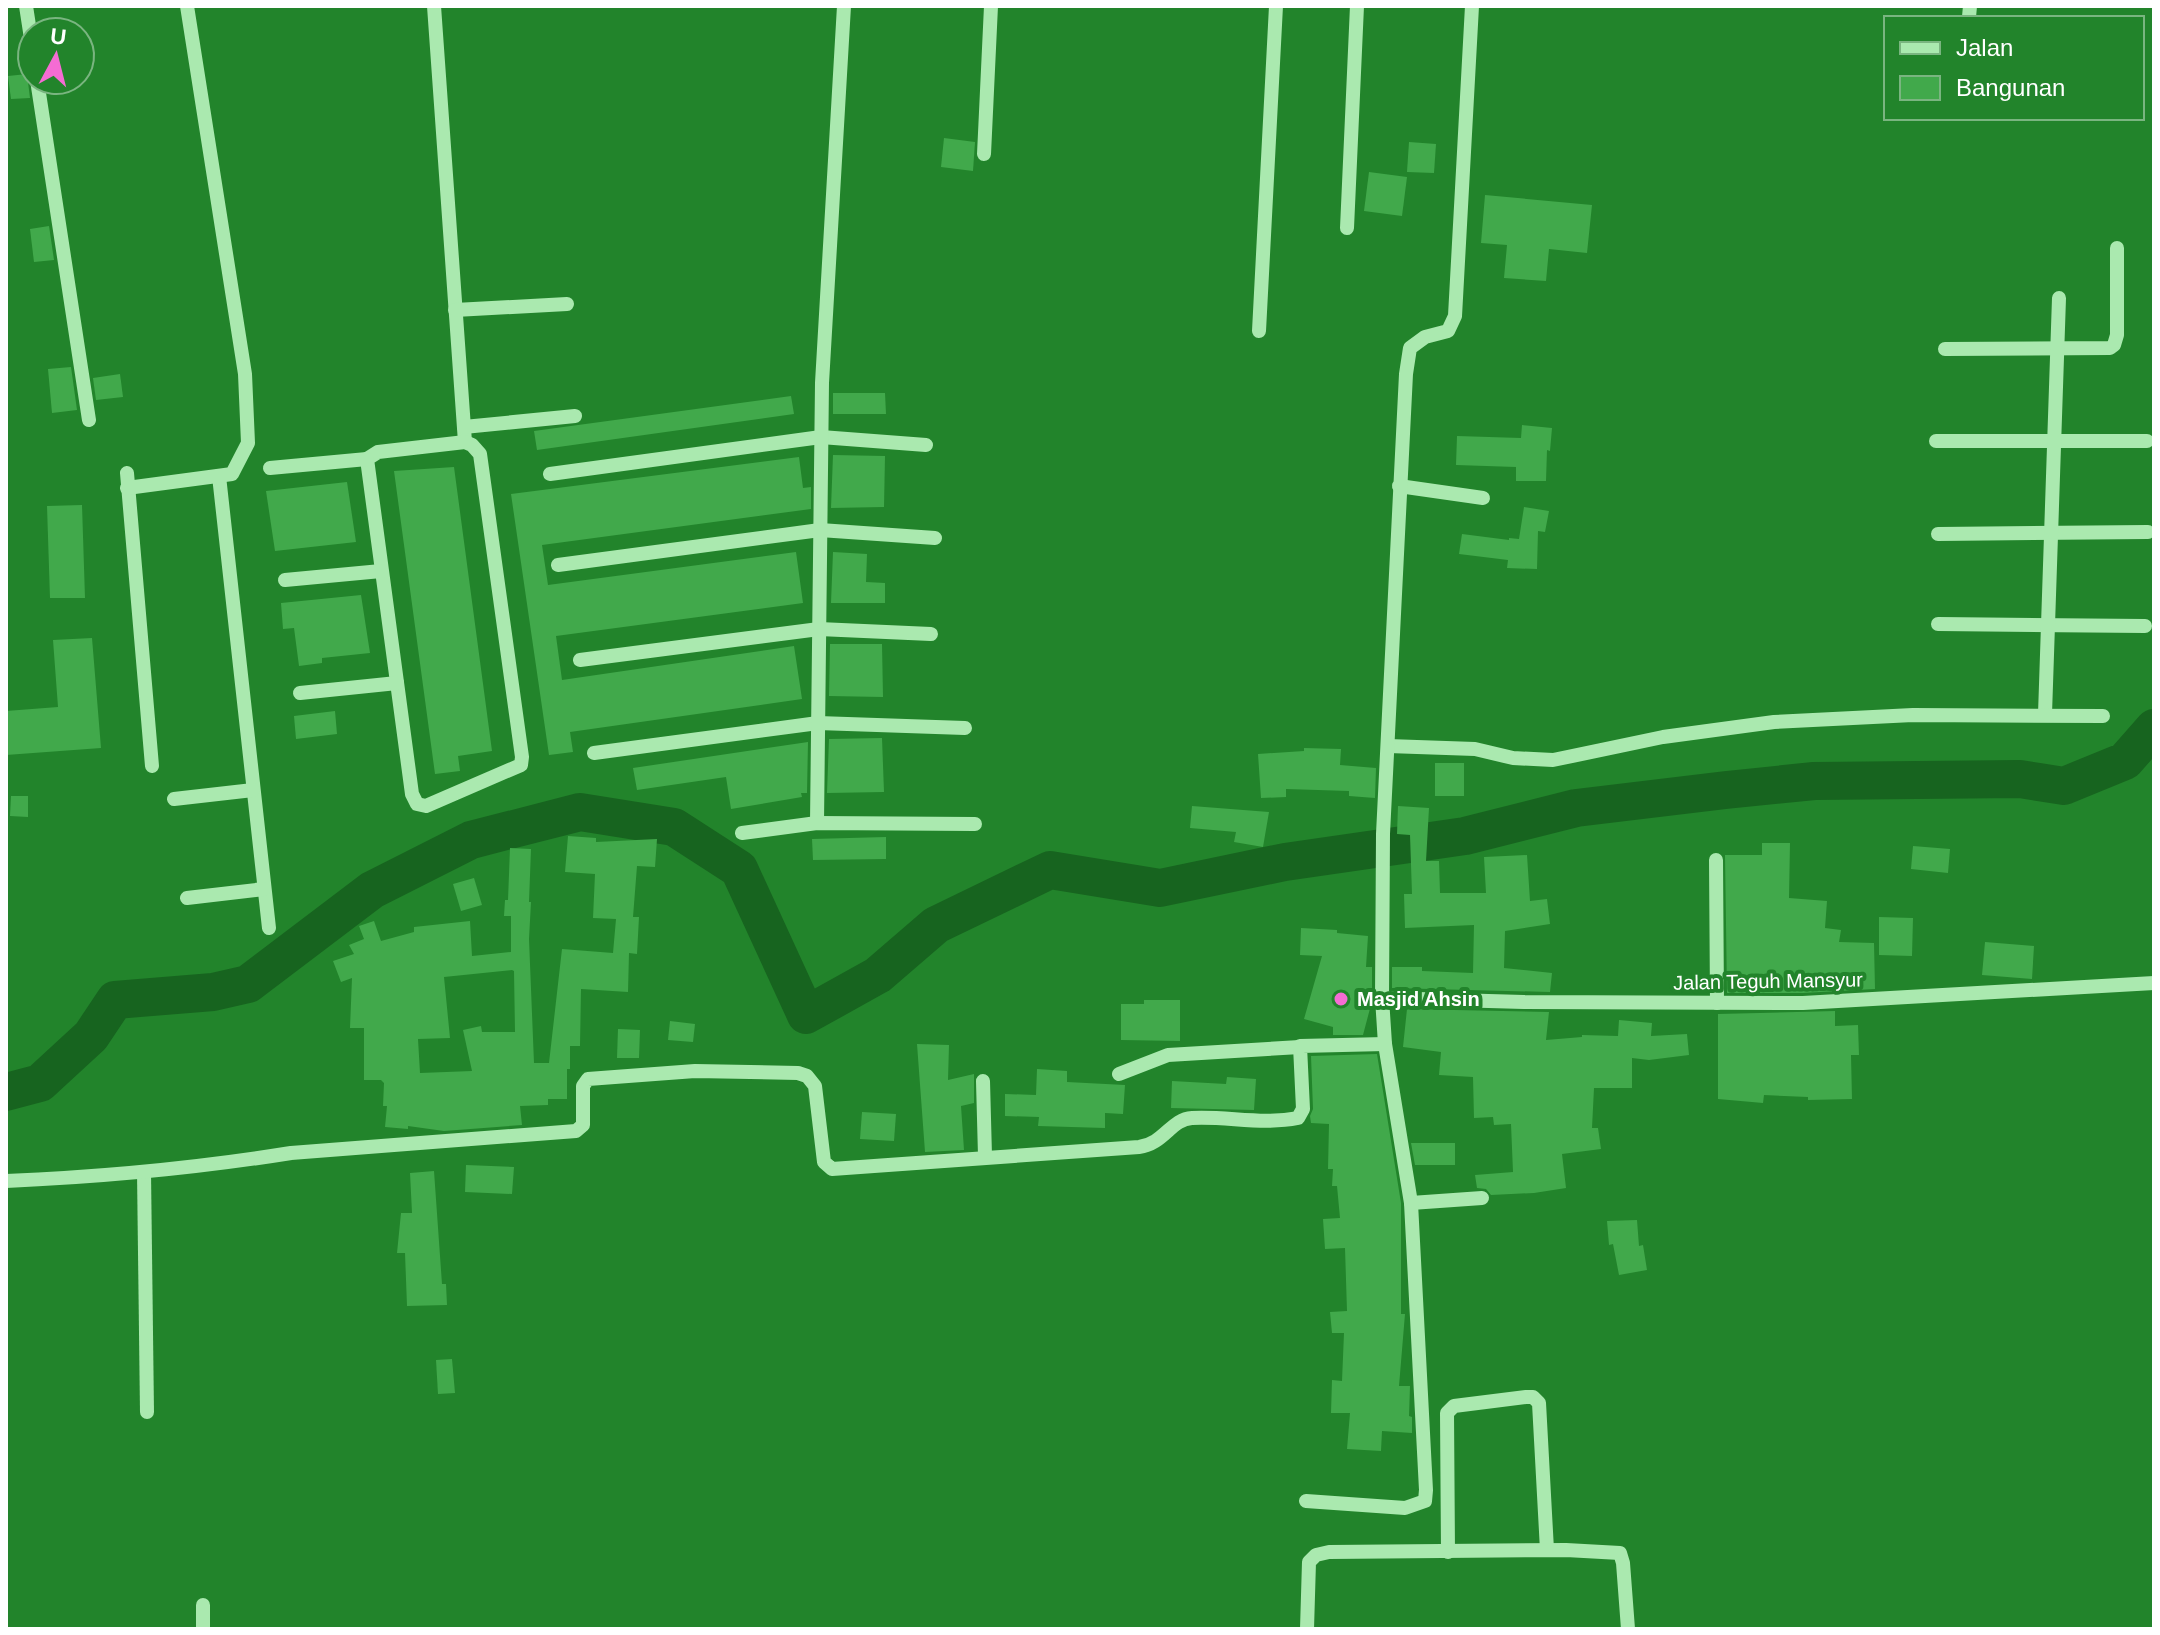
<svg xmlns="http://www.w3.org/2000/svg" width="2160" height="1635" font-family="Helvetica,sans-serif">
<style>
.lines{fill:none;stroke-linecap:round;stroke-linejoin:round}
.river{stroke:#17641f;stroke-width:38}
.building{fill:#41a94b;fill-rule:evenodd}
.minor{stroke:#aae9af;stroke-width:14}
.poi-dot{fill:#f56cd3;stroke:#22842b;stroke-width:3}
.labels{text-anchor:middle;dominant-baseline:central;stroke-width:8;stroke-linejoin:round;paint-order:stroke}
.street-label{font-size:20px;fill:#fff;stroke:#22842b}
.poi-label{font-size:20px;font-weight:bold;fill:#fff;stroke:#22842b;text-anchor:start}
</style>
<rect width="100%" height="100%" fill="#22842b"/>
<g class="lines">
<path class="river" d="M6,1092L40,1083L91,1036L115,1000L213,992L248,984L372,890L471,840L580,812L674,827L739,869L806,1015L878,975L936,925L1050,870L1160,888L1285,862L1465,836L1576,808L1726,790L1814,781L2020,779L2064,786L2125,761L2154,728"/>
</g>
<g class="building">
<path d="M27,74L30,98L11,99L8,76Z"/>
<path d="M944,138L975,142L973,171L941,167Z"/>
<path d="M1409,142L1436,144L1434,173L1407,172Z"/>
<path d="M1369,172L1407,177L1402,216L1364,211Z"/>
<path d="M1485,195L1592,205L1587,253L1549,249L1546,281L1504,278L1507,245L1481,243Z"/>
<path d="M49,226L54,260L34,262L30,229Z"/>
<path d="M71,367L77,410L52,413L48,369Z"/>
<path d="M120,374L123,397L96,400L93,378Z"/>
<path d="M833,393H885L886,414H833Z"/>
<path d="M791,396L794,414L537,450L534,431Z"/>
<path d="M1522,425L1552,428L1550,451L1547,450L1546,481H1516V467L1456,465L1457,436L1521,438Z"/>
<path d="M833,455L885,456L884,507L831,508Z"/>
<path d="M799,457L803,488L811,487V509L542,545L548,585L796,552L803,603L556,636L562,680L794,646L802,699L570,732L573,752L549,755L511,494Z"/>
<path d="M454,467L492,751L458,756L460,771L435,774L394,471Z"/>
<path d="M347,482L356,542L275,551L266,491Z"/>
<path d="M82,505L85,598H50L47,506Z"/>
<path d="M1524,507L1549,511L1545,532L1538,531L1537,569L1507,568L1508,560L1459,554L1462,534L1509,540V538L1519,539Z"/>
<path d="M833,552L867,554L866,582L885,583V603H831Z"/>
<path d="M361,595L370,653L322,658V663L299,666L294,628L283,629L281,603Z"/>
<path d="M92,638L101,748L6,755V711L58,707L53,640Z"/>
<path d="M830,644H882L883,697L829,696Z"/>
<path d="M335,711L337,734L296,739L294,716Z"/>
<path d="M882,738L884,792L827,793L829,739Z"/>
<path d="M808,742L807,793H801L802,797L731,809L726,777L637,790L633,768Z"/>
<path d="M1304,748L1341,749L1340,765L1376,768L1375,798L1349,796V791L1286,789V797L1261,798L1258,754L1304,751Z"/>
<rect x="1435" y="763" width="29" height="33"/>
<path d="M11,796H28V817L10,816Z"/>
<path d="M1192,806L1269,812L1263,847L1234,842L1236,832L1190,828Z"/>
<path d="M1398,806L1429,808L1426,861H1439L1440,893H1486L1484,857L1527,855L1530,901L1547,899L1550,924L1505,931L1504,968L1552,973L1550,992L1392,988V967H1422V971L1473,973L1474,925L1405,928L1404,894H1412L1410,835L1397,834Z"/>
<path d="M568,836L596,838V842L657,839L655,867L637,866L633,917H639L637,954L629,953L628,992L581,989L580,1046H570V1069H567V1099H548V1105L520,1106L522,1125L444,1131L408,1126V1129L385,1127L387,1106H383L384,1083L381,1080H364V1028H350L352,978L341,982L333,961L354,954L349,945L364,939L359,926L374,921L381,941L414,932V927L470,921L472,956L511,952V916H504L505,900H508L510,848L531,849L529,902H531L529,939L534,1063H549L562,949L613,953L616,919L593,918L595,874L565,872ZM512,970L514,971L515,1032H482L481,1026L463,1030L472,1071L420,1073L418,1039L450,1038L444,977Z"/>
<path d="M886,837V859L813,860L812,839Z"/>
<path d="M1762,843H1790L1789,898L1827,901L1825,928L1841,930L1839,942L1874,943L1875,989L1803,993H1727L1725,855H1762Z"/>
<path d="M1913,846L1950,849L1948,873L1911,869Z"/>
<path d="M474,878L482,905L461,911L453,884Z"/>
<path d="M1879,917L1913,918L1912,956L1879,955Z"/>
<path d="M1301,928L1337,930V933L1368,936L1366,967H1372V1001L1363,1035H1333V1027L1304,1019L1322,956L1300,955Z"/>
<path d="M1985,942L2034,946L2032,979L1982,975Z"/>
<path d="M1144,1000H1180V1041L1121,1040V1004H1144Z"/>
<path d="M1407,1009L1549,1012L1546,1040L1582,1037V1035L1618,1036L1619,1020L1652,1023L1651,1036L1687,1034L1689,1055L1649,1060L1632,1058V1088H1594L1592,1128H1598L1601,1149L1562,1154L1566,1188L1534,1193L1491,1195L1486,1189L1477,1188L1475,1175L1513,1172L1511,1124L1494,1125L1493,1117L1474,1118L1473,1077L1439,1075L1441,1052L1403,1047Z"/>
<path d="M1835,1011V1026L1858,1025L1859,1055H1851L1852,1099L1808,1100V1097L1764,1095L1763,1103L1718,1099V1014Z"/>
<path d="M670,1021L695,1024L693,1042L668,1040Z"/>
<path d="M618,1029L640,1030L639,1058H617Z"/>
<path d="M917,1044L949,1045L948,1080L974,1074V1103L961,1106L964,1150L925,1152Z"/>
<path d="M1377,1054L1401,1203V1314H1405L1399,1386H1410L1409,1416L1412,1417V1433L1382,1431L1381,1451L1347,1449L1350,1413H1331L1332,1380L1342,1381L1344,1333H1332L1330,1312L1347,1311L1345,1248L1325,1249L1323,1219L1340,1218L1337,1186H1332L1333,1169H1328L1329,1124L1311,1123L1310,1116L1313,1109L1311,1056Z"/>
<path d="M1037,1069L1067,1071V1082L1125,1085L1123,1114L1105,1113V1128L1038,1126L1039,1117L1005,1116V1094L1036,1095Z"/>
<path d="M1227,1077L1256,1079L1254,1110L1171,1108L1172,1081L1226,1084Z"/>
<path d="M862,1112L896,1114L894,1141L860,1139Z"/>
<path d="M1411,1143H1455V1165H1415Z"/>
<path d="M466,1165L514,1167L512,1194L465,1192Z"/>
<path d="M434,1171L442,1284H446L447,1305L407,1306L405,1253H397L401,1213H412L410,1173Z"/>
<path d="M1637,1220L1639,1246L1643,1245L1647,1270L1619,1275L1613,1244L1609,1245L1607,1221Z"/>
<path d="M452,1359L455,1393L438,1394L436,1360Z"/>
</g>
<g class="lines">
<g class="minor">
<path d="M26,6L32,45"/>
<path d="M434,6L465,442"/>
<path d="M1969,17L1970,6"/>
<path d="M37,80L89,420"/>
<path d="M984,154L991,6"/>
<path d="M1347,228L1357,6"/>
<path d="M455,310L567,304"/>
<path d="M1259,331L1276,6"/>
<path d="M1945,349L2110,348L2114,345L2117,335V248"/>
<path d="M464,427L575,416"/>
<path d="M1936,441H2147"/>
<path d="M465,442L472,445L480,454L522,757L521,765L426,806L417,804L412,794L367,459L378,452Z"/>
<path d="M270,468L367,459"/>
<path d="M127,473L152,766"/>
<path d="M550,474L821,437L926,445"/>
<path d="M219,476L269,928"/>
<path d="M1399,486L1483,498"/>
<path d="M127,488L232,474L248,443L245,374L187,6"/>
<path d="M1938,534L2148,532"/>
<path d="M558,565L820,530L935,538"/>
<path d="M285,580L381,571"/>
<path d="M1938,624L2145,626"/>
<path d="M580,660L819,629L931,634"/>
<path d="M300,693L397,683"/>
<path d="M2045,714L2059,298"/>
<path d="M1388,746L1475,749L1513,758L1553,760L1663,737L1774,722L1913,715L2103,716"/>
<path d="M594,753L818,723L965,728"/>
<path d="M174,799L253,790"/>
<path d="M817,823L822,383L844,6"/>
<path d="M742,833L817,823L975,824"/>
<path d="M1716,860L1717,1003"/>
<path d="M187,898L264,889"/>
<path d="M1382,998L1524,1002L1803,1003L2154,983"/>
<path d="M1119,1074L1168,1055L1300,1047"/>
<path d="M983,1081L985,1156"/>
<path d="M144,1172L147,1412"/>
<path d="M6,1181C101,1177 197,1168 291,1153L576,1131L583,1125V1086L588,1079L695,1071L798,1073L807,1076L815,1086L824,1162L832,1169L1139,1147C1164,1144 1171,1119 1192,1118C1227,1116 1262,1125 1298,1118L1303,1109L1300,1046L1385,1044"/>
<path d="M1411,1203L1482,1198"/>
<path d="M1306,1501L1405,1508L1425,1501L1426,1490L1411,1203L1385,1044L1382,998L1383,834L1406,374L1410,348L1425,337L1448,331L1455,316L1472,6"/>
<path d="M1448,1552L1447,1413L1454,1406L1526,1397H1533L1539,1403L1547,1550"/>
<path d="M203,1629V1605"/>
<path d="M1307,1629L1309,1562L1316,1555L1329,1552L1566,1550L1620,1553L1623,1563L1628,1629"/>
</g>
</g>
<circle class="poi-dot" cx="1341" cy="999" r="8"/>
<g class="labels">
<g class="street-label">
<text transform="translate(1768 981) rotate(-1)">Jalan Teguh Mansyur</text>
</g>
<g class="poi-label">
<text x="1357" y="999">Masjid Ahsin</text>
</g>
</g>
<rect width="2160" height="1635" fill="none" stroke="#ffffff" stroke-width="16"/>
<rect x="1884" y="16" width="260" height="104" fill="#22842b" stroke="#7ab580" stroke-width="2"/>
<rect x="1900" y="42" width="40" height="12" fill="#aae9af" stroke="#7ab580" stroke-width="2"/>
<text x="1956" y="56" font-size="24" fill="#ffffff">Jalan</text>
<rect x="1900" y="76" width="40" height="24" fill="#41a94b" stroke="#7ab580" stroke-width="2"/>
<text x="1956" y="96" font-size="24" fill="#ffffff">Bangunan</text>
<g transform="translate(56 56) rotate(7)"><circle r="38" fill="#22842b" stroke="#7ab580" stroke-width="2"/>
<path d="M0-6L14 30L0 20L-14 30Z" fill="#f56cd3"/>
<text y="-12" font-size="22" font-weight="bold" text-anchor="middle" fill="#ffffff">U</text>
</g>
</svg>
